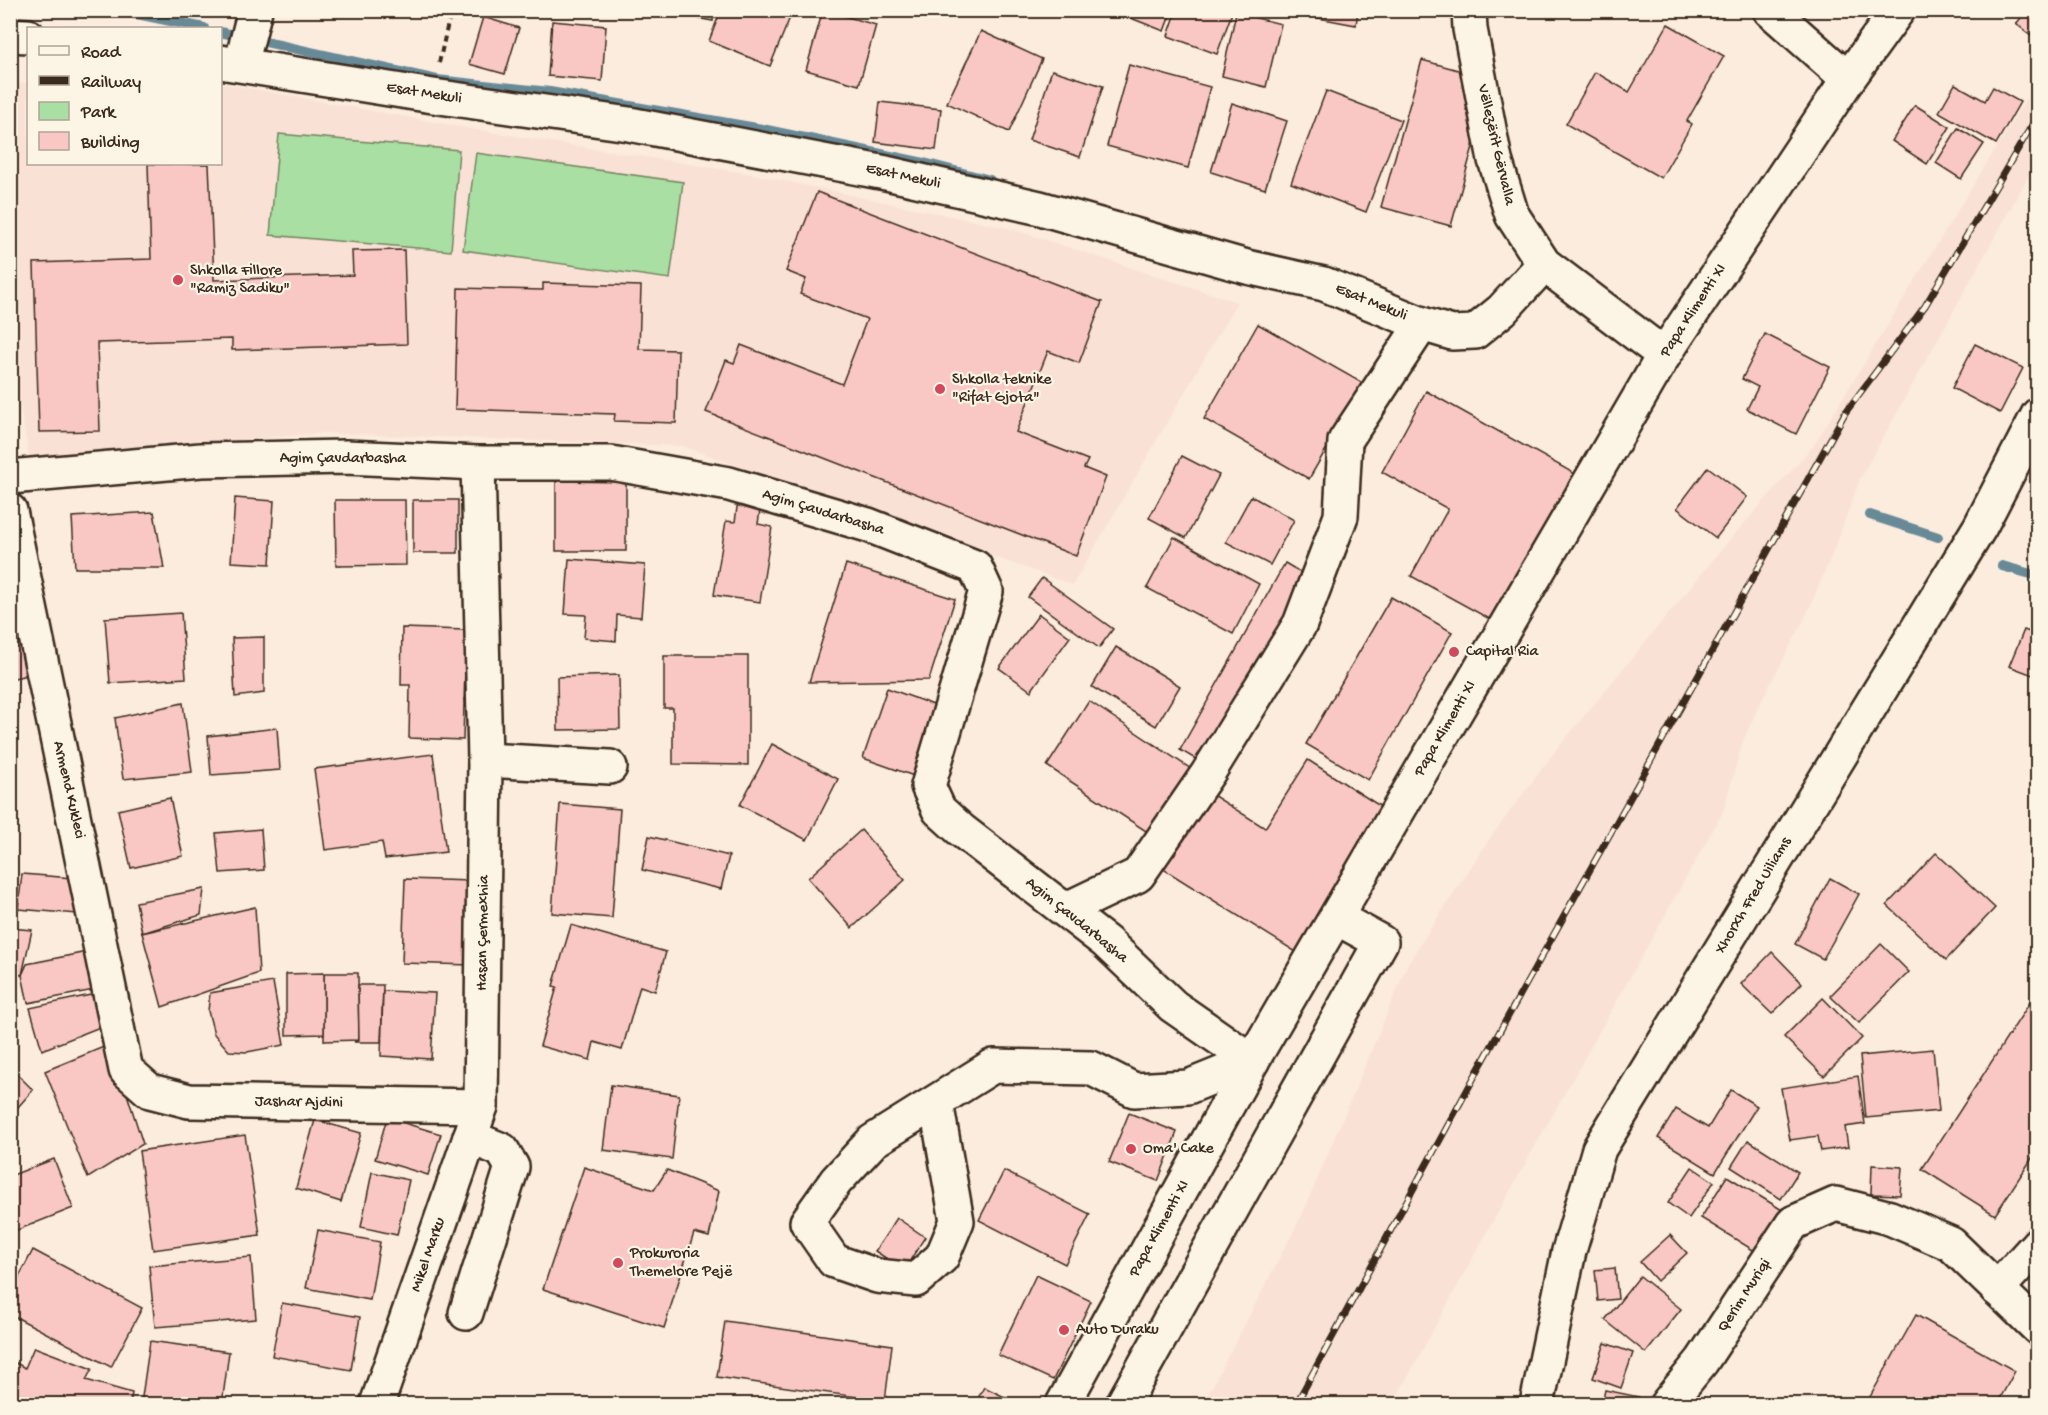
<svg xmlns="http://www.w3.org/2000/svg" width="2048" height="1415" font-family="'Gochi Hand',sans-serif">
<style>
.built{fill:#fae1d6}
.green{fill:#a9dfa3;stroke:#728460;stroke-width:1.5}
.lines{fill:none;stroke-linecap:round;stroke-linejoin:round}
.stream{stroke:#688a97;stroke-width:10}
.building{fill:#f9c8c4;stroke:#3b2a1e;stroke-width:1.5}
.minor-casing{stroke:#3b2a1e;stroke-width:38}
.path{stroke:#3b2a1e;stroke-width:4;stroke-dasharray:6 4.5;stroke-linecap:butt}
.minor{stroke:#fcf5e5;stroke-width:33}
.rail-casing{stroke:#3b2a1e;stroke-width:7}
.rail{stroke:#fcf5e5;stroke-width:4.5;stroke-dasharray:14;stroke-linecap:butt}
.poi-dot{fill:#d1495b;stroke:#fcf5e5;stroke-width:2}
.labels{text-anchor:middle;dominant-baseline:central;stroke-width:4.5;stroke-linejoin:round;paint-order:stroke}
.street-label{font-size:16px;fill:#3b2a1e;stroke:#fcf5e5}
.poi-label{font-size:16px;fill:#3b2a1e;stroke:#fcf5e5;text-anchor:start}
</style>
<rect width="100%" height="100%" fill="#fbecde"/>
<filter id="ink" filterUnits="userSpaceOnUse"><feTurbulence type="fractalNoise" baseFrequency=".0167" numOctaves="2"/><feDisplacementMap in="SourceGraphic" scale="12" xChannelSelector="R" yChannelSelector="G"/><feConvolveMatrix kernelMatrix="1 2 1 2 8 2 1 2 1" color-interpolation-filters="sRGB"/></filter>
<g filter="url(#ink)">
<g class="built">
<path d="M2037,81V161L1860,479L1834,550L1804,620L1757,709L1742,744L1723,812L1483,1239L1393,1404H1203L1303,1213L1408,963L1490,838L1556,750L1732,537L1814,445Z"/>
<path d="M28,83V164H220L221,83L478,130L752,174L1012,229L1237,302L1073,585L682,446L325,433L29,457L11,354L10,84Z"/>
</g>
<g class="green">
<path d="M279,134L459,150L451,251L270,235Z"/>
<path d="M476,153L683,182L670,279L463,250Z"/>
</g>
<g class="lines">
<g class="stream">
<path d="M118,10L204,28"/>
<path d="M220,32L437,80L550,92L762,129L924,163L990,180"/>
<path d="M1870,515L1938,537"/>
<path d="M2002,566L2038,576"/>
</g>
</g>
<g class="building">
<path d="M652,10H714L713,21Z"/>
<path d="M721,10H779L791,15L770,66L709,41Z"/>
<path d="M823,10L876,25L859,85L806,70Z"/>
<path d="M1125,10H1172L1164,31L1123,15Z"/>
<path d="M1177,10H1233L1217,54L1168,36Z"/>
<path d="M1314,10H1358L1356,25L1313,17Z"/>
<path d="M2027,10H2038V40L2016,24Z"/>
<path d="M1236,13L1281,24L1266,87L1222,76Z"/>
<path d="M483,17L519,28L505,74L469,64Z"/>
<path d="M552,21L606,26L602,81L548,76Z"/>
<path d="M1668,24L1724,56L1687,121L1692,124L1661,178L1566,124L1595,72L1629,92Z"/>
<path d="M981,31L1042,59L1009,132L947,103Z"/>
<path d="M1422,60L1476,75L1466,110L1482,114L1451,226L1381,207Z"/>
<path d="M1129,65L1210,87L1188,168L1107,146Z"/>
<path d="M1052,70L1103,86L1080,157L1029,140Z"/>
<path d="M1955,84L1985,101L1993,87L2020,102L1996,144L1939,112Z"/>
<path d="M1326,91L1401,120L1366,212L1291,183Z"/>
<path d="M880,102L941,109L936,150L875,142Z"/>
<path d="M1232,103L1287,121L1265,189L1211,172Z"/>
<path d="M1915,105L1950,127L1927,164L1892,141Z"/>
<path d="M1958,128L1984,144L1961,179L1936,163Z"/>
<path d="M148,164H209L214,280L353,275L352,251L404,250L407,344L232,350V339L97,343L100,431L39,432L34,263L151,259Z"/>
<path d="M817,192L1102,302L1079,363L1048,351L1016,432L1088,460L1084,468L1106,477L1076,556L706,412L726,360L734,363L741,345L842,384L867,319L800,294L806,279L786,271Z"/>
<path d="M543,283L641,286L639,349L678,350L676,423L614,421L615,414L455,409L458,288L543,290Z"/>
<path d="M1258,324L1364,384L1309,479L1204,419Z"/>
<path d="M1765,334L1830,367L1796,434L1747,409L1758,387L1742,379Z"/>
<path d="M1975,344L2023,368L2000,413L1952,388Z"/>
<path d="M1426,391L1577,475L1495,622L1411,576L1448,509L1382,472Z"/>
<path d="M1182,456L1219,475L1186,538L1149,518Z"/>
<path d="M1708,467L1747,497L1716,538L1677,508Z"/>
<path d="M556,481L626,482V551H556Z"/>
<path d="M1251,496L1294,520L1270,565L1226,542Z"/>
<path d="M235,498L274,501L270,564L231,562Z"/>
<path d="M335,500H405L406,565L336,566Z"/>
<rect x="413" y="500" width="45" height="53"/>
<path d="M738,500L761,503L758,524L772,527L760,602L714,595L726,521L735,522Z"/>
<path d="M154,512L164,568H75L72,517Z"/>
<path d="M1174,537L1259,584L1233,634L1147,588Z"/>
<path d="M569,559L645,565L641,617L617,615L616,641L584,638L586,615L565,614Z"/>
<path d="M1285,563L1307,576L1202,763L1180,750Z"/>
<path d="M846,564L955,599L929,680L809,682Z"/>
<path d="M1042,578L1113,629L1099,648L1028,597Z"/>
<path d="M1391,597L1452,632L1368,780L1306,744Z"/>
<path d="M20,610L36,673L10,679V613Z"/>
<path d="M181,613L186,678L110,683L105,618Z"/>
<path d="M1039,614L1070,637L1031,691L999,668Z"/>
<path d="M402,628L466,630L463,740L409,738L410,685H401Z"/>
<path d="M2024,630L2038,635V677L2009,666Z"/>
<path d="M264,637V693L235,697L232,638Z"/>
<path d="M1116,647L1180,686L1156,726L1092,687Z"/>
<path d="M664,656H748V765L673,764V708H664Z"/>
<path d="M619,675L620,729L558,730L557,677Z"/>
<path d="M887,688L939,707L914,776L863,758Z"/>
<path d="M1089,701L1194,771L1152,835L1047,766Z"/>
<path d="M183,703L192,772L123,779L115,718Z"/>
<path d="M277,728L280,770L211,775L208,736Z"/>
<path d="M772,744L838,779L807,840L740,805Z"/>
<path d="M433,754L446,852L385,859L382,842L325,850L314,769Z"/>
<path d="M1308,760L1386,810L1296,952L1157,865L1205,790L1265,828Z"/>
<path d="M170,798L183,856L131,868L118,810Z"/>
<path d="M560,804L620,809L612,918L552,913Z"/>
<path d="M261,829L264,870L220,873L216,833Z"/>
<path d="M861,830L905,880L852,928L808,878Z"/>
<path d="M649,836L729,856L721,889L642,870Z"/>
<path d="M1936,853L1995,908L1946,960L1887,905Z"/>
<path d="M22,874L73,878L78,914L18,909Z"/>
<path d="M1830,878L1859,894L1823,959L1795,944Z"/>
<path d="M405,879L473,881L471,965L402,963Z"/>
<path d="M204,889L201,915L142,933L136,902Z"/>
<path d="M255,907L259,973L162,1007L142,933Z"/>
<path d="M571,925L666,952L655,991L640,986L622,1050L594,1042L590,1060L540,1046L557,987L553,986Z"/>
<path d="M10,928L32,930L22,975L10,974Z"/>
<path d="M1881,944L1909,972L1859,1023L1830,996Z"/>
<path d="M102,949L104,988L28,1003L22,975L27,964Z"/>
<path d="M1772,952L1802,983L1772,1014L1741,984Z"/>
<path d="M324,973H358L359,1040L324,1041Z"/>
<path d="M324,973V1034L286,1035V974Z"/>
<path d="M273,982L284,1045L247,1052L229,1051L214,1034L208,1011L210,993Z"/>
<path d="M358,985H383L381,1042H354L359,1040Z"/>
<path d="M2038,990V1149L1995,1215L1922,1169Z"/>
<path d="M383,991L435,993L431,1059L381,1056Z"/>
<path d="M100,993L105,1025L42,1050L30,1008Z"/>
<path d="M1823,998L1862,1038L1824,1076L1784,1037Z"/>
<path d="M111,1044L143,1144L88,1178L45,1071Z"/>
<path d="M1933,1049L1939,1111L1866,1118L1860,1056Z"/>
<path d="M10,1067L33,1090L10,1116Z"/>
<path d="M1858,1076L1865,1124L1845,1127L1848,1147L1821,1151L1818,1136L1790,1140L1781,1088Z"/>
<path d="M611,1085L679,1095L672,1159L603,1150Z"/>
<path d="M1731,1090L1757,1106L1715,1173L1658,1138L1676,1109L1708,1128Z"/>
<path d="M1129,1113L1177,1132L1158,1181L1109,1162Z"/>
<path d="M387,1118L441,1134L428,1175L375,1159Z"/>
<path d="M315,1120L361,1133L341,1202L296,1188Z"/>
<path d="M245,1135L260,1235L153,1250L139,1151Z"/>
<path d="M1748,1140L1798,1172L1781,1199L1731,1167Z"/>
<path d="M54,1159L73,1208L10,1233V1176Z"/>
<path d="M1872,1165L1902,1167L1900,1195L1871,1194Z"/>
<path d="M584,1167L654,1190L667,1170L719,1191L709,1237L694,1233L664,1328L543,1289Z"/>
<path d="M1692,1167L1714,1182L1689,1218L1668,1203Z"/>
<path d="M1004,1171L1090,1214L1065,1264L979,1220Z"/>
<path d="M372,1172L409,1180L397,1235L361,1227Z"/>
<path d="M1727,1176L1787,1213L1761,1255L1701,1218Z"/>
<path d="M897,1218L925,1237L904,1270L875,1251Z"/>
<path d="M318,1230L380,1242L370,1300L306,1288Z"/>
<path d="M1670,1235L1687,1253L1657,1281L1640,1262Z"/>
<path d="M33,1250L142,1308L111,1367L10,1314V1294Z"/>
<path d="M251,1257L256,1319L155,1327L149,1266Z"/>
<path d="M1615,1268L1618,1299L1598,1301L1595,1270Z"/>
<path d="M1036,1275L1091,1301L1053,1380L998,1355Z"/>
<path d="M1640,1276L1681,1309L1646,1353L1605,1320Z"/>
<path d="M282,1303L360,1317L351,1370L272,1356Z"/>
<path d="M1916,1315L2015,1371L1997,1404H1866Z"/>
<path d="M725,1321L892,1345L885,1401L717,1377Z"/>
<path d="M150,1341L229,1352L222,1404H141Z"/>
<path d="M1605,1343L1633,1353L1621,1388L1593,1378Z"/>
<path d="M34,1347L92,1369L86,1380L132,1393L130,1404H10V1374L16,1363L25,1368Z"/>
<path d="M984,1387L1019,1404H975Z"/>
<path d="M1605,1390L1639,1397L1638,1404H1602Z"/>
</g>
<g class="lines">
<g class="minor-casing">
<g id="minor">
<path d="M1469,10L1470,29L1495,160L1512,215L1544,264L1664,355"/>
<path d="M1770,10L1848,79"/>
<path d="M10,35L28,36"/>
<path d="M220,62L433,96L629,124L886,173L1040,208L1247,267L1324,284L1422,324L1452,333L1475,332L1502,310L1544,264"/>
<path d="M244,65V53L255,10"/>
<path d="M10,477L201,460L346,457L478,463H611L729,484L868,525L975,567L986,591L928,786L939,810L961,830L1106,942L1173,1006L1252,1061"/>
<path d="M10,511L126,1070L150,1091L189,1101L481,1106"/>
<path d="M485,760L610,767"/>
<path d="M1065,910L1138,875L1208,773L1300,624L1341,516L1345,441L1422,324"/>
<path d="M936,1102L957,1221L942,1257L916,1280L877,1276L834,1261L807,1222L836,1181L873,1141L993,1066L1091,1068L1134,1090L1188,1087L1252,1061"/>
<path d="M1997,1289L2038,1244"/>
<path d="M466,1313L512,1167L502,1150L470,1137"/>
<path d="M377,1404L481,1106L485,760L478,463"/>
<path d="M1063,1404L1252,1061L1664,355L1848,79L1898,10"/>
<path d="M1123,1404L1381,942L1337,918"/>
<path d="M1537,1404L1569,1251L1599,1149L1980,527L2038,415"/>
<path d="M1667,1404L1702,1361L1793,1223L1836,1204L1890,1218L1951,1244L2038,1328"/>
</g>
</g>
<path class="path" d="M439,63L451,10"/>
<use href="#minor" class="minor"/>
<g class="rail-casing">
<path id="rail" d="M1296,1404L1477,1072L1845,413L1925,306L2038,115"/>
</g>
<use href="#rail" class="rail"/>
</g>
</g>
<g class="poi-dot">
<circle cx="178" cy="280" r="6"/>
<circle cx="940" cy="389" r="6"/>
<circle cx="1454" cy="652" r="6"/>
<circle cx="1131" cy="1149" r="6"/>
<circle cx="618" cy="1263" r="6"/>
<circle cx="1064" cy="1330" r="6"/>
</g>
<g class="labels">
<g class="street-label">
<text transform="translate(424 94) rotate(9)">Esat Mekuli</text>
<text transform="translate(1495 145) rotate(77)">Vëllezërit Gërvalla</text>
<text transform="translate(903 177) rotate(12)">Esat Mekuli</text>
<text transform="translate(1371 303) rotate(22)">Esat Mekuli</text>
<text transform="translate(1694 311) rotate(-57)">Papa Klimenti XI</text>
<text x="343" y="459">Agim Çavdarbasha</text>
<text transform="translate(823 513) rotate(17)">Agim Çavdarbasha</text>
<text transform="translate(1446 729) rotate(-60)">Papa Klimenti XI</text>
<text transform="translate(68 790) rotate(77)">Armend Kukleci</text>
<text transform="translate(1754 896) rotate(-59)">Xhorxh Fred Uiliams</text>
<text transform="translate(1076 921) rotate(39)">Agim Çavdarbasha</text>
<text transform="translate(484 933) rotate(-89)">Hasan Çermexhia</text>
<text transform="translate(299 1103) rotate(1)">Jashar Ajdini</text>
<text transform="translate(1160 1229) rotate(-61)">Papa Klimenti XI</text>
<text transform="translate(429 1255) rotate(-71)">Mikel Marku</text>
<text transform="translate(1745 1296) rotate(-57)">Qerim Muriqi</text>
</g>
<g class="poi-label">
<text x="190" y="271">Shkolla Fillore<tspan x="190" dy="18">"Ramiz Sadiku"</tspan></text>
<text x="952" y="380">Shkolla teknike<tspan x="952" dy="18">"Rifat Gjota"</tspan></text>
<text x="1466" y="652">Capital Ria</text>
<text x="1143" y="1149">Oma' Cake</text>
<text x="630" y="1254">Prokuroria<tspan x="630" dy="18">Themelore Pejë</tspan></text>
<text x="1076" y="1330">Auto Duraku</text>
</g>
</g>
<rect width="2048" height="1415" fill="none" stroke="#fcf5e5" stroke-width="36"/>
<rect x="18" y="18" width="2012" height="1379" fill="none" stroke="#3b2a1e" stroke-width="2" filter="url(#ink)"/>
<rect x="27" y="27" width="195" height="138" fill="#fcf5e5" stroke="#afa495" stroke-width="1.5"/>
<rect x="39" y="46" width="30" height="9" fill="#fcf5e5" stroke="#afa495" stroke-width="1.5"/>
<text x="81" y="57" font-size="18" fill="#3b2a1e">Road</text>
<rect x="39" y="76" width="30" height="9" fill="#3b2a1e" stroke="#afa495" stroke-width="1.5"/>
<text x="81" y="87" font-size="18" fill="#3b2a1e">Railway</text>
<rect x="39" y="102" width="30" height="18" fill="#a9dfa3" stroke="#afa495" stroke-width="1.5"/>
<text x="81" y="117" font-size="18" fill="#3b2a1e">Park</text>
<rect x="39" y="132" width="30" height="18" fill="#f9c8c4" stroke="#afa495" stroke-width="1.5"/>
<text x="81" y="147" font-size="18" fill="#3b2a1e">Building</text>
</svg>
